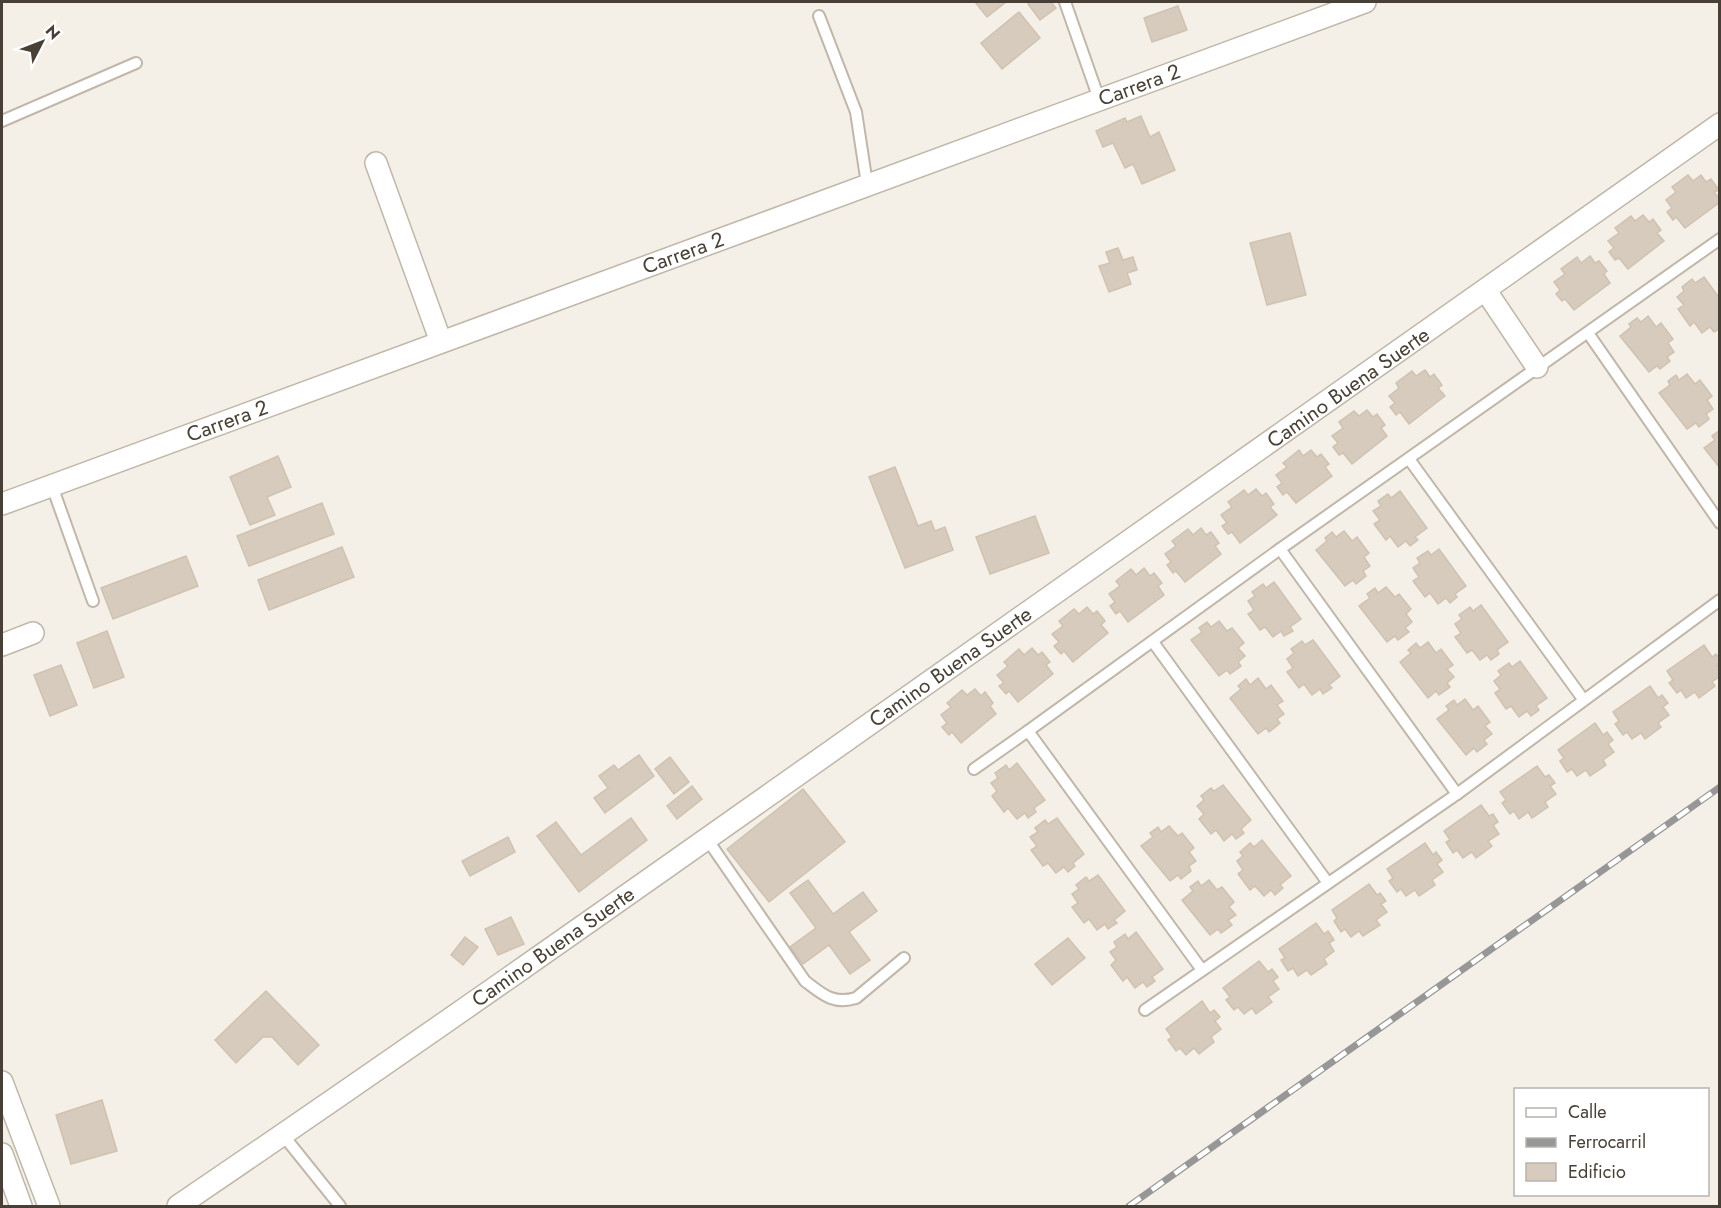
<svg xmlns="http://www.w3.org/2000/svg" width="1721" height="1208" font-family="Jost,sans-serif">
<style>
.building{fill:#d6cbbd;stroke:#d1c2b0;stroke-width:1.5}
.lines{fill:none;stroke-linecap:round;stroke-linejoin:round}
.service-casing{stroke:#c0b7aa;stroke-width:14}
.minor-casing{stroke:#c0b7aa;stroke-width:24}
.service{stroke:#fff;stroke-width:10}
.minor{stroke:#fff;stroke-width:21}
.rail-casing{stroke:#979797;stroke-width:7}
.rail{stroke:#fff;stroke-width:4.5;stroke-dasharray:14;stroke-linecap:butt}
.labels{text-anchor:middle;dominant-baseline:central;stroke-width:6;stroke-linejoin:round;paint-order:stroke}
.street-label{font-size:21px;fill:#484036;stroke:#fff}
</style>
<rect width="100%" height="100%" fill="#f4f0e8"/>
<g class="building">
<path d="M975,2H1006L987,17Z"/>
<path d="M1031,2H1051L1056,8L1040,20L1028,4Z"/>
<path d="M1178,6L1187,30L1152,42L1144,18Z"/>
<path d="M1019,12L1040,38L1002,69L981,43Z"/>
<path d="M1141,116L1150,137L1159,132L1175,170L1142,184L1133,164L1125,168L1113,143L1103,147L1096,131L1125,118L1127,122Z"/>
<path d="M1688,175L1693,181L1701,175L1706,182L1711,179L1719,190L1714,192L1720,199V202L1685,228L1676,217L1673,220L1667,212L1672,208L1666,200L1676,192L1672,187Z"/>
<path d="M1643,215L1649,222L1653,219L1661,230L1657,233L1664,241L1628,269L1619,258L1615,260L1609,252L1614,248L1608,241L1619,233L1615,228L1631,216L1635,221Z"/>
<path d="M1290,233L1306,295L1267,305L1250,243Z"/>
<path d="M1118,248L1123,260L1133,257L1137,270L1127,273L1131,284L1109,292L1099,266L1110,263L1106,252Z"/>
<path d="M1590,256L1595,263L1599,261L1607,271L1604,274L1610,283L1574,310L1565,299L1562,301L1556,294L1560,290L1554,282L1565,274L1561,269L1577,257L1581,263Z"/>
<path d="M1704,277L1720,299V328L1714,332L1710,327L1702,333L1694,322L1690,326L1678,309L1684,305L1677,297L1684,291L1682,287L1692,279L1695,283Z"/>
<path d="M1648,316L1656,327L1661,323L1673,339L1668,343L1674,352L1667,357L1670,361L1660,369L1657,366L1649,372L1620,336L1631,327L1629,324L1637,318L1641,322Z"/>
<path d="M1425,370L1430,377L1434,374L1442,385L1438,388L1445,396L1409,424L1400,412L1396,415L1390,407L1395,403L1389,396L1399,388L1396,383L1412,371L1416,376Z"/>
<path d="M1687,374L1695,384L1700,380L1712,396L1707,400L1713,409L1706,414L1709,419L1699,427L1696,423L1687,429L1659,393L1670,385L1668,381L1676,375L1679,380Z"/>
<path d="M1367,410L1373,417L1377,414L1385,425L1381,428L1387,436L1352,464L1343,453L1339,455L1333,447L1338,443L1332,436L1343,428L1339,422L1354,411L1359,416Z"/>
<path d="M1720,430V468L1704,448L1715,440L1712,436Z"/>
<path d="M1299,450L1303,456L1311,450L1317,457L1321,454L1329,464L1325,467L1332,476L1296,503L1287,492L1283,495L1277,487L1282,483L1276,475L1287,467L1283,463Z"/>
<path d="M278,456L291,487L267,497L275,515L250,525L230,477Z"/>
<path d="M895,467L918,526L931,521L935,531L945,527L953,550L905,568L869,477Z"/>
<path d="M1256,489L1262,496L1266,493L1274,504L1270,507L1277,515L1240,543L1232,532L1228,534L1222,526L1227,523L1221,515L1232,507L1228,502L1244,490L1248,495Z"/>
<path d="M1400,491L1427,528L1415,537L1418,540L1410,546L1406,541L1398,547L1390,536L1386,540L1374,524L1380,520L1373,511L1381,506L1378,501L1388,494L1391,498Z"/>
<path d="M322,503L334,534L249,566L237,536Z"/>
<path d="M1035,516L1049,553L990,574L976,537Z"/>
<path d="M1201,528L1206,535L1211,532L1219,543L1215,546L1221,554L1185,582L1176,571L1173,573L1167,565L1171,562L1165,554L1176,546L1172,541L1188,529L1193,535Z"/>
<path d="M1344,531L1352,541L1357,537L1369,553L1364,557L1370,566L1363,571L1366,576L1356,584L1353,580L1345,586L1316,550L1327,541L1325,538L1332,532L1336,537Z"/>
<path d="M342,547L354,577L269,610L258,580Z"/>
<path d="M1439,549L1466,586L1455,594L1457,597L1450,603L1446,598L1438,604L1430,593L1425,597L1413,581L1419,577L1413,568L1420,563L1417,558L1428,551L1431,555Z"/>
<path d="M186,556L198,586L113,619L101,588Z"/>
<path d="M1144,568L1150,576L1154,573L1162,583L1158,586L1164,595L1128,622L1120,611L1116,614L1110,606L1115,602L1109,594L1120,586L1116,581L1131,569L1136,575Z"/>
<path d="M1274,582L1301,619L1290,627L1293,631L1284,636L1281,631L1273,637L1265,627L1260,630L1248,614L1254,610L1248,601L1255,596L1252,592L1263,584L1266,588Z"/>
<path d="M1386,587L1395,597L1399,594L1411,609L1406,614L1412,622L1405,628L1409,632L1398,640L1395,636L1387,642L1359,606L1370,598L1367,594L1375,588L1378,593Z"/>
<path d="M1481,605L1508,642L1497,650L1499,654L1491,660L1487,655L1480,660L1472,650L1467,653L1455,637L1461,633L1455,624L1462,619L1459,615L1470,607L1473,611Z"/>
<path d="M1087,607L1093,614L1097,611L1105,621L1101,625L1108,633L1073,662L1064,651L1061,654L1054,646L1059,642L1052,634L1063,626L1059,621L1074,609L1079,614Z"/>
<path d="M1219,621L1227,631L1232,628L1244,643L1238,648L1245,656L1238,662L1241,666L1230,674L1227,670L1219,676L1191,640L1202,632L1199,628L1207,622L1211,627Z"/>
<path d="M107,631L124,677L94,688L77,643Z"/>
<path d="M1313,640L1340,676L1329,685L1332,688L1323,694L1320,689L1312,695L1304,684L1299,688L1287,672L1293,668L1287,659L1294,653L1291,649L1302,641L1305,645Z"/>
<path d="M1428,642L1436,653L1441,649L1453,665L1447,669L1454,677L1447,683L1450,687L1439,695L1436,691L1428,698L1400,662L1411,653L1408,650L1416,643L1420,648Z"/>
<path d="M1704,645L1712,657L1716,654L1720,659V664L1717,666L1720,669V676L1712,682L1715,686L1699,698L1695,692L1686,698L1681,690L1677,693L1669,683L1673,680L1667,671Z"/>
<path d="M1032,648L1038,655L1042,652L1050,662L1046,665L1053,674L1018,702L1009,691L1006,694L999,686L1004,683L997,675L1008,666L1004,662L1019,649L1024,655Z"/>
<path d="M1520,661L1547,698L1536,706L1539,710L1531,716L1527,711L1519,717L1511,706L1506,709L1495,693L1500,689L1494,681L1501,675L1498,671L1509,663L1512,667Z"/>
<path d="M61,665L77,705L50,716L34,675Z"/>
<path d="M1258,678L1266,689L1271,685L1283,701L1277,705L1284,714L1277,719L1280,723L1269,732L1266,728L1258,734L1230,698L1241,689L1238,686L1246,679L1250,685Z"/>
<path d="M1650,686L1658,698L1662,695L1668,703L1663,707L1669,715L1658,723L1661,727L1645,739L1641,733L1632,739L1627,732L1623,735L1615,724L1619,721L1613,712Z"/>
<path d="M975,689L981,696L985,692L993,703L990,706L996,714L961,743L952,732L949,735L942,727L947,723L941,715L951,707L947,703L962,690L967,695Z"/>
<path d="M1465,699L1473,710L1478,706L1490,722L1485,726L1492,734L1484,740L1487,744L1477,752L1474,748L1466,755L1437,719L1449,710L1446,706L1454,700L1457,705Z"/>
<path d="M1595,723L1603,735L1607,732L1613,740L1608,744L1614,752L1603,760L1606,765L1590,776L1586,770L1577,776L1572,769L1567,772L1560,761L1564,758L1558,750Z"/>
<path d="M639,755L654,776L605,813L594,798L608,788L599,776L614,765L618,770Z"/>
<path d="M670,757L689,782L674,794L655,769Z"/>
<path d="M1017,763L1045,800L1034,808L1036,812L1028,818L1025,813L1017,819L1008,808L1004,812L992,796L997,791L991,783L998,778L995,773L1006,765L1009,770Z"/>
<path d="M1537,766L1545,777L1549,775L1555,783L1550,786L1556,794L1545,802L1548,807L1532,818L1528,812L1519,819L1514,811L1510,814L1502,803L1506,800L1500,792Z"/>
<path d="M1223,785L1251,820L1241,829L1244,833L1236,839L1232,834L1224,841L1216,830L1211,834L1199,819L1204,814L1197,806L1204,800L1201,796L1211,788L1214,791Z"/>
<path d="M692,786L702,799L677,819L667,806Z"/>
<path d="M803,789L845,842L769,902L727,849Z"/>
<path d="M1481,805L1489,816L1493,814L1498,822L1493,825L1499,834L1488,841L1492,846L1476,858L1472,852L1463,858L1457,850L1453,853L1446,842L1450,840L1444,831Z"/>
<path d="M631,818L647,840L579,892L537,836L556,822L581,855Z"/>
<path d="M1057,818L1084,854L1073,863L1075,866L1068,872L1064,867L1056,873L1048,863L1043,866L1031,850L1037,846L1030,837L1038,832L1035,828L1045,820L1048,824Z"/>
<path d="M1169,826L1178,836L1182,833L1194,848L1189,852L1196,861L1189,866L1191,871L1181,879L1178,875L1170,881L1141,846L1153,837L1150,833L1158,827L1161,832Z"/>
<path d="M508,837L515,852L470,876L462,861Z"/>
<path d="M1262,840L1291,876L1280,885L1283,888L1275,895L1271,890L1264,896L1255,886L1250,890L1238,874L1243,870L1237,861L1243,856L1240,852L1250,843L1254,847Z"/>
<path d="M1425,843L1433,855L1436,852L1442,860L1437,864L1443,872L1432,880L1435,885L1419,896L1415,890L1406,896L1401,889L1397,892L1389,881L1393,878L1387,869Z"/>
<path d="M1098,875L1125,911L1114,920L1117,923L1108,929L1105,924L1097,930L1089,919L1084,923L1072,907L1078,903L1072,894L1079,889L1076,885L1086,877L1089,881Z"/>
<path d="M808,880L833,914L863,892L877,911L849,932L870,960L850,974L829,945L803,964L790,947L816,928L790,893Z"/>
<path d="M1209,880L1217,890L1222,887L1234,902L1229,907L1236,915L1228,920L1232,925L1221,933L1218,929L1210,935L1182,900L1193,891L1190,887L1198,881L1201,886Z"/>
<path d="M1369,884L1377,895L1380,893L1386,901L1381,904L1387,912L1376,920L1380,925L1363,936L1359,931L1351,937L1345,929L1341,932L1334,921L1337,918L1332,910Z"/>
<path d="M511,917L524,944L498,955L485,929Z"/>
<path d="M1316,923L1324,934L1328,931L1334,940L1329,943L1334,951L1324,959L1327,964L1311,975L1307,970L1298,976L1293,968L1288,971L1281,960L1285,958L1279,949Z"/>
<path d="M1136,932L1163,969L1152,977L1155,981L1147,987L1143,982L1135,988L1127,977L1123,981L1111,965L1116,960L1110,952L1117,947L1114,942L1125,934L1128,939Z"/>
<path d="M465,937L478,947L463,965L451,955Z"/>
<path d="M1068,938L1085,958L1052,985L1035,964Z"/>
<path d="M1259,961L1268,972L1272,969L1278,977L1273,981L1279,989L1268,997L1272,1002L1256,1014L1252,1008L1244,1014L1238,1007L1234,1010L1226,1000L1230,997L1223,988Z"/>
<path d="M266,991L319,1045L298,1065L272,1037H263L236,1063L215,1040Z"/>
<path d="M1202,1001L1210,1013L1214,1010L1220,1017L1215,1021L1221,1029L1211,1037L1214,1042L1199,1054L1194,1048L1186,1055L1180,1048L1176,1051L1168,1040L1172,1037L1166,1029Z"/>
<path d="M102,1100L117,1151L71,1164L56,1115Z"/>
</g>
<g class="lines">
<g class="service-casing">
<g id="service">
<path d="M1065,2L1099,99"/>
<path d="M819,16L856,112L867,184"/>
<path d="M2,121L136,63"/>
<path d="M1588,333L1720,523"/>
<path d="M1409,459L1583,699"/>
<path d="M52,486L93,601"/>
<path d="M1280,549L1457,794"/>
<path d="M1153,642L1328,883"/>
<path d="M1028,731L1280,549L1720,239"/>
<path d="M974,769L1028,731L1202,970"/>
<path d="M707,839L805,981C822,994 833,1005 856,998L904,958"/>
<path d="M1145,1010L1457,794L1720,600"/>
<path d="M283,1135L340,1206"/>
</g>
</g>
<g class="minor-casing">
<g id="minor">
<path d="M376,163L441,342"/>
<path d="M1486,291L1537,367"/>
<path id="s1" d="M2,504L1365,2"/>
<path d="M2,645L33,633"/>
<path d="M2,1082L49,1206"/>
<path d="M2,1154L21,1206"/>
<path id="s2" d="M178,1206C436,1031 691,850 946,670C1204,489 1463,308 1720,124"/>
</g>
</g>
<use href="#service" class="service"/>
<use href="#minor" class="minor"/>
<g class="rail-casing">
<path id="rail" d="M1129,1206L1720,787"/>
</g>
<use href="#rail" class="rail"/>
</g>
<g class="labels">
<g class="street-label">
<text stroke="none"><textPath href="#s1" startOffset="1212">Carrera 2</textPath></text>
<text stroke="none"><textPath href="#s1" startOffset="726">Carrera 2</textPath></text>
<text stroke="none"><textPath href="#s2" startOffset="1428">Camino Buena Suerte</textPath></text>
<text stroke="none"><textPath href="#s1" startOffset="240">Carrera 2</textPath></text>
<text stroke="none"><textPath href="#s2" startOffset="942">Camino Buena Suerte</textPath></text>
<text stroke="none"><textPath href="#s2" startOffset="456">Camino Buena Suerte</textPath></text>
</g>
</g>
<rect width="1721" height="1208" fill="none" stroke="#484036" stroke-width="6"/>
<rect x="1514" y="1088" width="195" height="108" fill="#ffffff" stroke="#b6b3af" stroke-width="1.5"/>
<rect x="1526" y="1108" width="30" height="9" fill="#ffffff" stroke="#b6b3af" stroke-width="1.5"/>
<text x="1568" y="1118" font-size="18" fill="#484036">Calle</text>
<rect x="1526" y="1138" width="30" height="9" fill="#979797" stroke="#b6b3af" stroke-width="1.5"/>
<text x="1568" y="1148" font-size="18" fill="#484036">Ferrocarril</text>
<rect x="1526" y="1163" width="30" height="18" fill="#d6cbbd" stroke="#b6b3af" stroke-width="1.5"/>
<text x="1568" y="1178" font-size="18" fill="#484036">Edificio</text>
<g transform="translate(42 42) rotate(48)" stroke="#ffffff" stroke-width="4.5" paint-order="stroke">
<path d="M0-4.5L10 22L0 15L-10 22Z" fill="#484036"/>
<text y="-9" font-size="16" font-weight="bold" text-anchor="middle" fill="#484036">N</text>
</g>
</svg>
